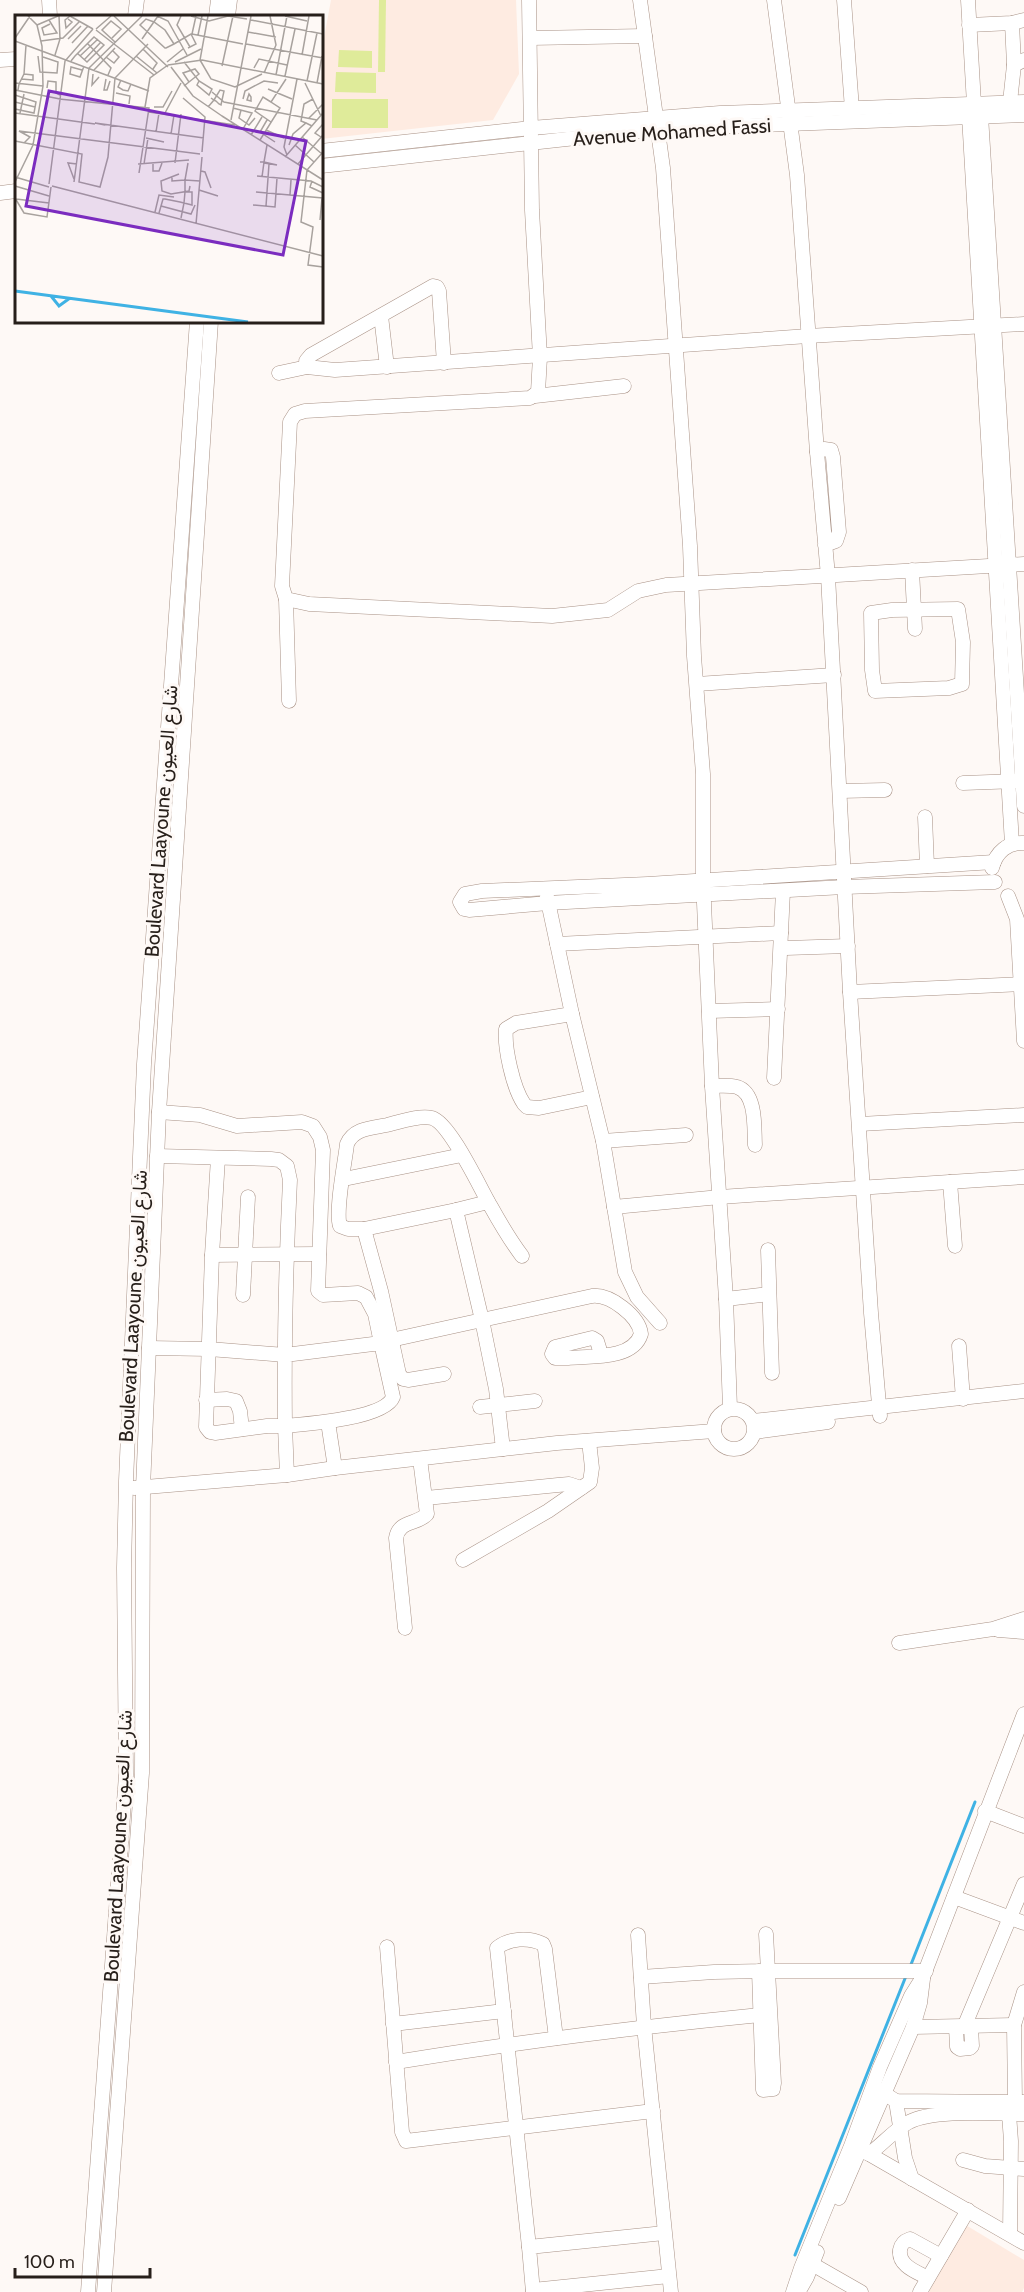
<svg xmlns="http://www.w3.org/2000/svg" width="1024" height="2292" font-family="Cabin,Vazirmatn,sans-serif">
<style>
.built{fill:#feebe1}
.green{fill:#dfeb9a}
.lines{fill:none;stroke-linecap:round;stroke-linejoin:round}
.stream{stroke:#3fb2e4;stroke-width:3}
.minor-casing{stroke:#a99286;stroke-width:15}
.minor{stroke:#fff;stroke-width:14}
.labels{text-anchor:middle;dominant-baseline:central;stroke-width:6;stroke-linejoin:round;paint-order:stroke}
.street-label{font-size:20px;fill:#271f1a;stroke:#fef9f6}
.inset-river{fill:none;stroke:#3fb2e4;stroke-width:3}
.inset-road{fill:none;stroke:#a8a29e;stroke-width:1.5}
.view{fill:#7b2cbf;fill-opacity:0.15;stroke:#7b2cbf;stroke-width:3}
.inset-edge{fill:none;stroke:#271f1a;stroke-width:3}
</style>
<rect width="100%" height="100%" fill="#fef9f6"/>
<g class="built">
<path d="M331,0H516L519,74L493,120L321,139V54Z"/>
<path d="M964,2224L1024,2260V2288L1022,2292H929Z"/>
</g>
<g class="green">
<path d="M379,0H386L385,72H378Z"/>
<path d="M339,50L372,51V68L338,67Z"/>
<path d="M336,72L376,73V93L335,92Z"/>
<rect x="332" y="99" width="56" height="29"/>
</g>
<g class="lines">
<g class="stream">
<path d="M910,1967L975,1802"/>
<path d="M795,2255L906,1976"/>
</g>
<g class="minor-casing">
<g id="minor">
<path d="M49,0L50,16"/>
<path d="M529,0L532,210L540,357L538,392L530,398L305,411L295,414L290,422L282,586L286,599L309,604L552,616L608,610L638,591L666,585L1024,564"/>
<path d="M640,0L663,168L690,546L694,656L703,774V880L712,1086L726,1299L730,1408"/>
<path d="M774,0L797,175L817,452"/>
<path d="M844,0L852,109"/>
<path d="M968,0L974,104L969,116L1012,844"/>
<path d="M135,16L137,0"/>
<path d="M216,16L218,0"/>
<path d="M228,16L230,0"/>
<path d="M1012,23L1014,65"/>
<path d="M969,25L1012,23L1024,20"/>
<path d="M530,38L645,36"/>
<path d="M0,60L16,59"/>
<path d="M1010,102L1014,65L1024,60"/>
<path d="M974,104L979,107L981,116L1024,806"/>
<path d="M321,151L531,128L720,113L1024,102"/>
<path d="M321,166L658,129L1024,115"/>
<path d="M0,193L16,191"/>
<path d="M381,316L387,367"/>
<path d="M307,367L306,361L311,355L433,286L437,287L439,291L444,363"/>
<path d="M279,373L307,367L335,370L808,336L1024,324"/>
<path d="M535,396L624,386"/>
<path d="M825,545L836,541L839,532L833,457L831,450L824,449L817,452L828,576L850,992L871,1313L880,1416"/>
<path d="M912,570L915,629"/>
<path d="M286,599L289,701"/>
<path d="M958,609L963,642L962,684L949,688L875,691L872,670L871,613L892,610Z"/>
<path d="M697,684L834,675"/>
<path d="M963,783L1018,781"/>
<path d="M840,791L885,790"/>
<path d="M925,817L927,866"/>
<path d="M994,862L648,884L482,891L465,894L460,902L464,909L469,910L548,903L844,887L995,882"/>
<path d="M992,868C996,852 1008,842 1024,843"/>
<path d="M1008,896L1017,919L1024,1041"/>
<path d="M547,897L572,1014L603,1141L625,1272L637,1297L660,1323"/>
<path d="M557,944L781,933"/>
<path d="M786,948L848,946"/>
<path d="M850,992L1021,984"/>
<path d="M709,1011L778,1009"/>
<path d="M572,1014L516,1023L506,1029C504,1047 513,1088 524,1104L527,1107L539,1108L592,1097"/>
<path d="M774,1078L783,891"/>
<path d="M712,1086C720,1086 729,1085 737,1087C757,1093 754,1129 755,1145"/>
<path d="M159,1112L200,1115L237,1126L302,1122L313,1126L320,1137L323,1150L318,1291L323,1295L358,1293L366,1297L375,1314L381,1343"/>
<path d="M860,1124L1024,1115"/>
<path d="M603,1141L686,1135"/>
<path d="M218,1158L212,1255L206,1427L210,1432L215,1433L267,1426H285L287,1475"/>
<path d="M344,1179L462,1155"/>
<path d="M950,1182L955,1246"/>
<path d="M488,1202L456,1210L482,1320L592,1296C610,1294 639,1316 641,1334C633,1360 590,1356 568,1358H555L552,1354L555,1347L592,1338L597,1341L601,1354"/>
<path d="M614,1207L720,1197L1024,1177"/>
<path d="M364,1229L456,1210"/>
<path d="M768,1250L772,1373"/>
<path d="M212,1255L319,1254"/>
<path d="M243,1295L248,1197"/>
<path d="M726,1299L769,1294"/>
<path d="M391,1340L482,1320L496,1389L503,1449"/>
<path d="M959,1346L963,1399"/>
<path d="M149,1348L209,1349L285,1355L381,1343L393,1397C385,1418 308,1424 285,1426C284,1344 286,1262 290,1180L287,1166L279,1160L271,1159L157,1156"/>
<path d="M444,1374L408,1380L403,1379L399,1374L381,1291L364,1229H348L340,1226C335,1211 345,1162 347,1144C354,1128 372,1128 387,1125C400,1122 419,1115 432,1118C450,1123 480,1188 490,1205C500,1223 510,1240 522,1256"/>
<path d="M206,1400L227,1399L236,1401L240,1411L242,1429"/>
<path d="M480,1407L535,1401"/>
<circle cx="734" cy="1429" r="20"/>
<path d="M753,1421L1024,1391"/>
<path d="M328,1422L335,1468"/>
<path d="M755,1432L828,1422"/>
<path d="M134,1488L287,1475L335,1468L557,1443L714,1431"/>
<path d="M426,1498L558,1485L569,1484L581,1488"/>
<path d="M463,1560L548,1511L590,1482L592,1468L589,1441"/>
<path d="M405,1628L396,1538C399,1520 417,1525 427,1514L420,1459"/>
<path d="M998,1630L1024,1632"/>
<path d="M899,1643L993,1629L1024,1619"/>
<path d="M985,1811L1024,1826"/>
<path d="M954,1897L1024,1923"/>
<path d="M638,1935L644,2026L671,2292"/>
<path d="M387,1947L402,2132L406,2141L653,2111"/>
<path d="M759,1971L763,2090L773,2089L774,2083L768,1971H926"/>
<path d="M641,1977L714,1972L768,1971L766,1934"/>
<path d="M393,2024L504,2011"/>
<path d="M913,2027L1014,2025"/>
<path d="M956,2027L957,2047L960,2049L970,2048L972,2046L971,2027"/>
<path d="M964,2027L1024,1884"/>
<path d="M396,2062C517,2042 638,2027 760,2015"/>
<path d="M877,2089L896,2101L1024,2102"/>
<path d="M896,2101L905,2158L912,2179"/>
<path d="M1015,2102L1014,2025L1024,1992"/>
<path d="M1009,2114L1011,2141L1010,2234"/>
<path d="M853,2147L869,2154L1024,2243"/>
<path d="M869,2154C883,2144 894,2130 909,2122C935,2109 993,2114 1024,2114"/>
<path d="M963,2160L985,2166L1024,2169"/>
<path d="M839,2198L913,2027L920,2003L923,1979"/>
<path d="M529,2247L497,1948C509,1938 529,1937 543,1944L545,1949L556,2038"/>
<path d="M812,2264L861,2292"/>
<path d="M928,2278C917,2272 898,2266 900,2250C901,2244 904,2241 910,2239L941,2256"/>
<path d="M533,2290L669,2276"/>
<path d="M799,2291L807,2277L817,2252"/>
<path d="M88,2292L126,1775L124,1568L126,1481L144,1064L197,321"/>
<path d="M104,2292L142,1773L143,1488L159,1112L211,321"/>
<path d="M533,2292L529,2247L664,2233"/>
<path d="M793,2292L801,2268L851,2146L880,2067L911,1996L923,1977L1024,1714"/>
<path d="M920,2292L968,2210"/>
</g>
</g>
<use href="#minor" class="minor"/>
</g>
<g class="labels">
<g class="street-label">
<text transform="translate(672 132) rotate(-4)">Avenue Mohamed Fassi</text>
<text transform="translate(161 821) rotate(-86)">Boulevard Laayoune شارع العيون</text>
<text transform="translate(133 1306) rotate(-87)">Boulevard Laayoune شارع العيون</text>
<text transform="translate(118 1846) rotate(-87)">Boulevard Laayoune شارع العيون</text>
</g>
</g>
<g transform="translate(15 15)">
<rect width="308" height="308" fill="#fef9f6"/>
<path class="inset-river" d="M0,276L233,307M36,281L44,291L55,283"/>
<path class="inset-road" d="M55,1L78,14M99,1L153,52M142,1L153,6L172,40M166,1L162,10L175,32M176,1L194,6L213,1L232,4M193,1L185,45L196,64L220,72L247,59M270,1L292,6M53,4L57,7L51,13L50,5L55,1M34,5L42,18L29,20L27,13L35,9M236,5L308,19M22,10L43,1M81,14L96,1M81,15L139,60M233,17L261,22M177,19L181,1M183,20L187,1M0,23L15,1M97,23L106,14L96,6L87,15L100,27M53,24L66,11M127,24L143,1M0,26L134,76M26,26L48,23L65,6M57,28L73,11M72,28L96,53L93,60M159,29L150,15L139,7L131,4L125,10L150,33H151L159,29L164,26L176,19H177L228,29M231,29L308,43M173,33L181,29L176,19M128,34L142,48L138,54M40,40L45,24L44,1M287,40L294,1M23,41L25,57L42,58L43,47L28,42M65,41L83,24M121,41L142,58M91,42L99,48L104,42L98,36M69,45L86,27M56,46L60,41L79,22L89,30L72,47L62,38M152,47L168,34M160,47L186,34M169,47L184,66L197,74L194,80L182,70L184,66M153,50L187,45L308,69M207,51L218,1M156,52L178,81L207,101M74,53L127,1M239,53L244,44L272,50M67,55L56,52L55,59L65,62L69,51M79,55L100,33M249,58L261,30L255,1M9,59L11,30M78,59L77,70L84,62M261,60L272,1M270,61L280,14M91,64L89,75H92L95,66M106,65L103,72L108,75L113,76L116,69M292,66L302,18M0,68L28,71M290,68L306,101M302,68L307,41M169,71L184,59L180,54L168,58L174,67M32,73L33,66L41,67V78L45,80M253,74L277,84M0,75L45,84M3,75L4,69L9,59L18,60V65L6,64M197,77L209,87L302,105M101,78L115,81L114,89M234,79L236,82V86L232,85ZM0,80L21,87L19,98L0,94M168,83L190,102L187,137M44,84L134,93L124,158M228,84L230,76L249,66L263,68M0,87L20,92M130,92L135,63L153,50M139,92H148L157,76M193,92L199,85L205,75L209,76L206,90L204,89L201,86L199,85L196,83M218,93L237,98L228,114M226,95L224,103L234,110L240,103M134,97L220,110M0,98L80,109M5,98L9,79M150,98L166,68M207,101L308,165M294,103L308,89M216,105L236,1M252,105L245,117L260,127M256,107L240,96L248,82L256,87M291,108L286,106L289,89L298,84M90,110L80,108L189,123M251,115L269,123M141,117L144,98M156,119L159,100M236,120L247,102M287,122L307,139M306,122L300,118L308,109M131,123L149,127M245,125L265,93L256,87L271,64M0,126L67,139L64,167L85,172L93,142L100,63L133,29M9,128L15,122L4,116L185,139M274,130L278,119L291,108L297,111M280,130L299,147M308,137L292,155L286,207L298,212L293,250L308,252M272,140L269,132L282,64M270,142L308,98M245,147H249L247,162M160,148L166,99M249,148L262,150L249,147L252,130M123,149L174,145M129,149L133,123M138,149V156H144L147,148M283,149L308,120M186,156L190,157L196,173M164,159L146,166L147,176L156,179L174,176L175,171M242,161L296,166L308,172M0,162L34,172M157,162V166L170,165L173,148M59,164L53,148L62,149M276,165L275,180L308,183M297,166L295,172L308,178M0,167L18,130L28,71L27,31L22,10L13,1M59,167L74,53M34,169L50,46L78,14M0,171L34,181M37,171L308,241M184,175L203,181M170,176V165L185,166M241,177L275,180M0,183L9,198L32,202L36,172M1,184L34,188M238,190L260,192L262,163M146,191L176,199L180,190M251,191L254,149M140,197L144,180L159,182M144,198L148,184H150L165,187L177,190V177H170L169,188L166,203M305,205L307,183M181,209L187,142"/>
<path class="view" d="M34,76L291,126L268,240L11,191Z"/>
<rect width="308" height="308" class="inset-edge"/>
</g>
<path d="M15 2268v9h135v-9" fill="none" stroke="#271f1a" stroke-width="3"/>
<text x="24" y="2268" font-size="18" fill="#271f1a" stroke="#fef9f6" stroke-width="4.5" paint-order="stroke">100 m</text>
</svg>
